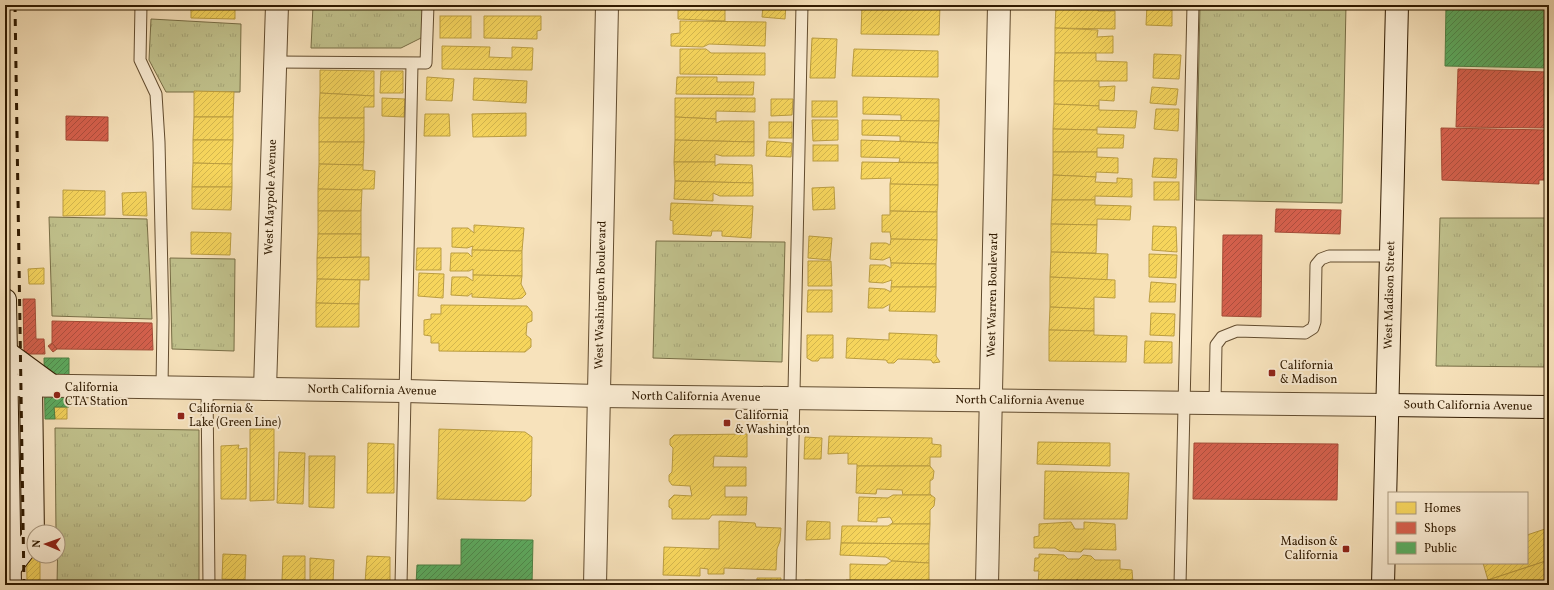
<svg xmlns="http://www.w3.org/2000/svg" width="1554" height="590" font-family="Vollkorn,serif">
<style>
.grass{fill:url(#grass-tufts);stroke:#786e46}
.homes{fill:url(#homes-hatch);stroke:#bb9d40}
.shops{fill:url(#shops-hatch);stroke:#a44b36}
.public{fill:url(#public-hatch);stroke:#4d8244}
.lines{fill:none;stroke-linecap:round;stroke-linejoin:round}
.service-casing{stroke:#624c2f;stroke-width:13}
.minor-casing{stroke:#624c2f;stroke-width:24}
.tertiary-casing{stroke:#624c2f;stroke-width:24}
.secondary-casing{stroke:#301a00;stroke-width:24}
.service{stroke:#faecd3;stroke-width:11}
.minor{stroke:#faecd3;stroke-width:22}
.tertiary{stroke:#faecd3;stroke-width:22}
.secondary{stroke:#faecd3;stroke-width:22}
.rail{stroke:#301a00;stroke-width:3;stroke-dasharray:7 7;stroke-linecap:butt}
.poi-dot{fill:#8f2418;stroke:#faecd3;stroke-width:1.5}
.labels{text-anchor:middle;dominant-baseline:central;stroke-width:4;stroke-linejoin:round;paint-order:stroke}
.street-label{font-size:12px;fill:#301a00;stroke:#faecd3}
.poi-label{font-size:12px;fill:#301a00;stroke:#faecd3;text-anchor:start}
</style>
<defs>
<pattern id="grass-tufts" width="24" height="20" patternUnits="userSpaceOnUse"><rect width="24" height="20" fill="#c1c28d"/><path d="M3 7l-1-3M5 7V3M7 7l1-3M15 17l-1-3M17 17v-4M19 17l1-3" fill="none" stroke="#a6a678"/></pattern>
<pattern id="homes-hatch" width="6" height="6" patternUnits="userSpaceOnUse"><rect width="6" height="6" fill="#f6d55c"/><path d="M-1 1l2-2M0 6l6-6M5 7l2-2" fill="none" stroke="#d3b64e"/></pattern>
<pattern id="shops-hatch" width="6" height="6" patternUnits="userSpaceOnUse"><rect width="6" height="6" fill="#d6604d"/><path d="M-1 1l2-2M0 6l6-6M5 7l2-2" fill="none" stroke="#ae4e3e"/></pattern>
<pattern id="public-hatch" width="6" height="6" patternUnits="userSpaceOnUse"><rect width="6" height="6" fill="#5aae61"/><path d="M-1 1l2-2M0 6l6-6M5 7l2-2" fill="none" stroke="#4b8d4e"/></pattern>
</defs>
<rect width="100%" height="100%" fill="#f7e2bb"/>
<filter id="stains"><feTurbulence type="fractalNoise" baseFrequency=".005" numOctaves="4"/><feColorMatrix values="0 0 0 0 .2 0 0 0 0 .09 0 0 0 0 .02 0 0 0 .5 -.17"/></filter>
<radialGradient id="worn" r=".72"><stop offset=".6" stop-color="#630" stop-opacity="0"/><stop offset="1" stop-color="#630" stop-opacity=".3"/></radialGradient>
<g class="grass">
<path d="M313,5H424L423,37L401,48H311Z"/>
<path d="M1200,5H1346L1342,203L1196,200Z"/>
<path d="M151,19L241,24L240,92H166L149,60Z"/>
<path d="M49,217L147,219L152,319L52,316Z"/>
<path d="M1440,218H1549V367L1436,366Z"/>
<path d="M656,241L785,242L782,362L653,358Z"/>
<path d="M170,258L235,259L234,351L172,349Z"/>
<path d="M55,428L199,430V585H57L58,532H56Z"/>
</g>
<g class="homes">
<path d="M191,5H235V19L191,18Z"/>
<path d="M481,5H536L537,8L481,9Z"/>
<path d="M678,5H725V21L678,19Z"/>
<path d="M763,5H786L785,19L762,17Z"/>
<path d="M862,5H940L939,35L861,34Z"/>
<path d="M1056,5H1098V11H1115V29L1055,28Z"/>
<path d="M1147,5H1172V26L1146,25Z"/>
<rect x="440" y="16" width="31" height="22"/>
<path d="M484,16H541V30L537,31V39L484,38Z"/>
<path d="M680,21L766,22L765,46L709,44L703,47L671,46V34L680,33Z"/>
<path d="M1055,28L1098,30L1097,37L1113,36V53H1055Z"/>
<path d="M812,38L837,39L835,78H810Z"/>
<path d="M442,46L490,47L489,57L512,58V47L533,48L532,70L442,69Z"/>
<path d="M680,49H706L711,53H765V75L680,74Z"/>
<path d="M854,49L938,51V77L852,76Z"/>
<path d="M1055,53H1096V61L1127,62V81H1054Z"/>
<path d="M1154,54L1181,55L1179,79L1153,78Z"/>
<path d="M320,70L374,71V96L320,93Z"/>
<path d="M381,71H403V93H380Z"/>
<path d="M427,77L454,79L452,101L426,100Z"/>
<path d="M677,77H717V82H754L753,95L676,94Z"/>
<path d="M474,78L527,81L526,103L473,100Z"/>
<path d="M1054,81H1099V87L1115,86L1114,101L1099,100V106L1054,104Z"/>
<path d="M1152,87L1178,89L1176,105L1150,103Z"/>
<path d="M194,91L234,92L233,117H194Z"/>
<path d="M320,93L374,96V107H364V118H319Z"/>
<path d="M863,97L939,99V121H901V115L863,114Z"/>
<path d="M382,98L405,99L404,117L382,116Z"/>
<path d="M675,98H755V112L716,111V119L675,117Z"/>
<path d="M771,99H793L792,115L771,116Z"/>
<rect x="812" y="101" width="25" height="16"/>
<path d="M1054,104L1099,106V110L1137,111L1135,128L1097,127V130L1053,129Z"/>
<path d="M1156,109H1179L1178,131L1154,129Z"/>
<path d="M526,113V136L473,137L472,114Z"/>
<path d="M425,114H449L450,136H424Z"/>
<path d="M194,117H233V140H193Z"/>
<path d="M675,117L716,119V123L721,121H754V142L675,140Z"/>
<rect x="319" y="118" width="45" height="24"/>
<path d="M812,120H838V140L813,141Z"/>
<path d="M862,120L939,121L938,143L900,141V136L862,135Z"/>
<rect x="769" y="122" width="23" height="16"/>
<path d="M1053,129L1097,130V134L1124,135L1123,148H1097V152H1053Z"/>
<path d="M193,140H233L232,164L193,163Z"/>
<path d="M675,140L754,142V156H722L715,154V162H674Z"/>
<path d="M861,140L938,143V163L899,162L900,158L861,157Z"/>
<path d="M767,141L792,143L791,157L766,156Z"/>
<path d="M319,142H364L363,165L319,164Z"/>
<rect x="813" y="145" width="25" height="16"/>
<path d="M1053,152H1097V157L1118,158V173L1096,172V177L1053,175Z"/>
<path d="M1154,158L1177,159L1176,178L1152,177Z"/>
<path d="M674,162H715V166L719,164L752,165L753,183L675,181Z"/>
<path d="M862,162L938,163V185L890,184L891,178L861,179Z"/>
<path d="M193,163L232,164V187H192Z"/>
<path d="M319,164L363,165V170L375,171L374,189H362V190L318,189Z"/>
<path d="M1053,175L1096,177L1095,182L1117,183V178L1132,179V197L1095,196V200H1052Z"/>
<path d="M675,181L753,183V196H720L713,193V201L674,199Z"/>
<rect x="1154" y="182" width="25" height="18"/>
<path d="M890,184L938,185L937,212L890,211Z"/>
<path d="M192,187H232L231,210L192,209Z"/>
<path d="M834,187L835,209L813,210L812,188Z"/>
<path d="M318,189L362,190L361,211H318Z"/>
<path d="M63,190L105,191V215L63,216Z"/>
<path d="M146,192L147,216L123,215L122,193Z"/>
<path d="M1052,200H1095V205L1131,206L1130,220L1097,219V225L1051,224Z"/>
<path d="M671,203L753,206L751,238L722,236V231H712L711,236L673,234V221L670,220Z"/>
<rect x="318" y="211" width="43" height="23"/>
<path d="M890,211L937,212V240L891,239L890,232H882V215H890Z"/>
<path d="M1051,224L1097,225L1096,253L1051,252Z"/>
<path d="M474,225L524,228L522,251L472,250L473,246L467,248L452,247V228H468L474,233Z"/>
<path d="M1153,226L1176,227L1177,252L1152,250Z"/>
<path d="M191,232L231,233L230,255L191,254Z"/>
<path d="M318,234H361V257L317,258Z"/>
<path d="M809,236L832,238L830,260L808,258Z"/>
<path d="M891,239L937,240L936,264L891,263L890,257L883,260L870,259L871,243H886L890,245Z"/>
<path d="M417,248H441V270H416Z"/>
<path d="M472,250L522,251V276L473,275V269L469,271H450L451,253H468L472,257Z"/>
<path d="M1051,252L1108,254L1107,280L1050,277Z"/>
<path d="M1149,254L1177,255L1176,278L1149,277Z"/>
<path d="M369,257V280L317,279V258Z"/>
<path d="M808,261H831L832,286H808Z"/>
<path d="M891,263L936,264V287H891L892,280L883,283L869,282L870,265H885L891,268Z"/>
<path d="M44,268V284H29L28,269Z"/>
<path d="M419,273L444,274L443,298L418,296Z"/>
<path d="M473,275L522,276L521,284L526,294L522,298L514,299L472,297V293L468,296L451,295L452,277H467L473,281Z"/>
<path d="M1050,277L1115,280V298L1094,297V309L1050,307Z"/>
<path d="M317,279L360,280L359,304L316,303Z"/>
<path d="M1151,282L1176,284L1175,302H1149Z"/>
<path d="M891,287H936L935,312L889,311L890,304L883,308H868L869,288L885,289L891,292Z"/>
<path d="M808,290H832V312H807Z"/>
<path d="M316,303L359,304V327H316Z"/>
<path d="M441,305L527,306L532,312V321L527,323L526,335L531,339V347L525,352L439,351V343H431V336L424,335V320L431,319V314H441Z"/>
<path d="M1050,307L1094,309V331L1049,330Z"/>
<path d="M1151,313L1175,314L1174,336L1150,335Z"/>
<path d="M1049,330L1094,331V335L1127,336L1126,362L1049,361Z"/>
<path d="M889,333L937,335L936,356L940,362L933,363L931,360L898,359L894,363H888L886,360L846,358L847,338L889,340Z"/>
<path d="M807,335H833V358H820L818,361H812L807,358Z"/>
<path d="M1145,341L1172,342V363H1144Z"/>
<path d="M54,407H67V419H55Z"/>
<path d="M25,419L34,532V556H40V585H27Z"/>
<path d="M250,429H274V500L250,501Z"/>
<path d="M439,429L525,432L532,437L531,496L525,501L437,499Z"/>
<path d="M747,434V457L714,456L713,467H746V486H725V497H747L746,515H712L709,519H672V509L669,507V500L674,495L692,496L690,486L672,485L669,481V475L672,472L673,448L670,445V439L674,435Z"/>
<path d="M829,436L932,438V444L941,445V457H930V466H857V464H848V453L828,454Z"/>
<path d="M805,437L822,438L821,459H804Z"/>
<path d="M1038,442L1110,443V466L1037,464Z"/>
<path d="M368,443L394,444V493H367Z"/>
<path d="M239,445L238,449L247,448L246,499H221V446Z"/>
<path d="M279,452L305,453L303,504L277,503Z"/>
<path d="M309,456H335L334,508L309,507Z"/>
<path d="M857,466H930L934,471L933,479L930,481V494L931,495H903L902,490L877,489L876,494L856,493Z"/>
<path d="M1045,471L1129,473L1127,519H1044Z"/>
<path d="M893,495H931L935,498L934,506L930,510V524H891L893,522L890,517L877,518V522L858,521L859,497L888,498Z"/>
<path d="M719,521L755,523L756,527L781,528L780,541L777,549L776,570L724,568V574H708V569L700,568V576L663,575L664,547L719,549Z"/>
<path d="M807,521L830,522V539L806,540Z"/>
<path d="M1071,522L1075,529H1084V522L1115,524L1116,550L1084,549L1081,552L1060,551L1055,548H1034V537L1039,536V524Z"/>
<path d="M891,524H930L929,544L841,543L842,526H888Z"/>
<path d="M1548,528L1549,560L1488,580L1483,563H1527V535Z"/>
<path d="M841,543L929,544V563L892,561L886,557L840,555Z"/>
<path d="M223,554L246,555L245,580L222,579Z"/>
<path d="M1039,554L1064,555L1068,559H1079L1083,555L1091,556L1095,560H1120V569L1132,570L1133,583H1081L1077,579L1074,583H1038L1039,571H1034L1035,558H1039Z"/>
<path d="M283,556H305V581L282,580Z"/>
<path d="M367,556L390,557V583H365Z"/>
<path d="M310,558L334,560L333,584H310Z"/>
<path d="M1549,560V585H1490L1488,580Z"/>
<path d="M892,561L929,563V583L850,581V564L886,565Z"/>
<path d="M757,578H781L780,585H757Z"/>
<rect x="669" y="580" width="75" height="5"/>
<path d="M805,580L830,581V585H805Z"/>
<path d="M846,580L929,583L928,585H846Z"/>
</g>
<g class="shops">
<path d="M1458,69L1547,72L1545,128L1456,127Z"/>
<path d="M66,116L108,117V141L66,140Z"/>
<path d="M1441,128L1549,130V180H1539V184L1442,180Z"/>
<path d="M1276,209L1341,210L1340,234L1275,232Z"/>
<path d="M1223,235H1262L1261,317L1222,316Z"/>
<path d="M23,299H35L36,339H44L45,354H24Z"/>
<path d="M52,321L152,323L153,350L57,349L52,343Z"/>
<path d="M52,343L57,349L53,352L48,346Z"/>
<path d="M1194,443L1338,444L1337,500L1193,499Z"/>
</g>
<g class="public">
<path d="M1446,5H1549V68L1445,66Z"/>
<path d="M44,358H69V407H54L55,419H45Z"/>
<path d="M461,539L533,540L532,585H416L417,565H461Z"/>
</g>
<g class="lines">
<g class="service-casing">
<g id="service">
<path d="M141,5L140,60L156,94L159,142L163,320L162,387"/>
<path d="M275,62L426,63L428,5"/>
<path d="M207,388L209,585"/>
<path d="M1215,403L1216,345L1222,337L1237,331L1305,333L1313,328L1315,322L1316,265L1321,259L1329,256H1391"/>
<path d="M401,585L412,64"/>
<path d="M790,585L802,5"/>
<path d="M1180,585L1193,5"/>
</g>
</g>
<g class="minor-casing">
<g id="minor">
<path id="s1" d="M265,389L277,5"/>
</g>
</g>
<g class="tertiary-casing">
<g id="tertiary">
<path id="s2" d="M5,385L405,391L599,396L1387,405"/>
<path id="s3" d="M595,585L607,5"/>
<path id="s4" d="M987,585L999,5"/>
</g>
</g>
<g class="secondary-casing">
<g id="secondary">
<path d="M5,300L10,585"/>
<path d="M6,352L51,385"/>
<path id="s5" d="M1387,405L1549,407"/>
<path d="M9,569L33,538L31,384"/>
<path id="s6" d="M1383,585L1397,5"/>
</g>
</g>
<use href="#service" class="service"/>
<use href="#minor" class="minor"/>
<use href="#tertiary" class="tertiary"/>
<use href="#secondary" class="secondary"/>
<path class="rail" d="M15,5L24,585"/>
</g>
<g class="poi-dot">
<rect x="1268" y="369" width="8" height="8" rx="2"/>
<circle cx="57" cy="395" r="4"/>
<rect x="177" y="412" width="8" height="8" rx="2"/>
<rect x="723" y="419" width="8" height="8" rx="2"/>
<rect x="1342" y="545" width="8" height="8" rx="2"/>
</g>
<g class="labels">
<g class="street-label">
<text stroke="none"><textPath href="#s1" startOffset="192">West Maypole Avenue</textPath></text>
<text stroke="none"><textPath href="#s3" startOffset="290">West Washington Boulevard</textPath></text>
<text stroke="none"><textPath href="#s4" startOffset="290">West Warren Boulevard</textPath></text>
<text stroke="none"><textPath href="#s6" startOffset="290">West Madison Street</textPath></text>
<text stroke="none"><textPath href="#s2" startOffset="367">North California Avenue</textPath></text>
<text stroke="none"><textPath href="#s2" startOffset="691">North California Avenue</textPath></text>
<text stroke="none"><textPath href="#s2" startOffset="1015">North California Avenue</textPath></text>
<text stroke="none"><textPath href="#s5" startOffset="81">South California Avenue</textPath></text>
</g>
<g class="poi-label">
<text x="1280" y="366">California<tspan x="1280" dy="14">&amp; Madison</tspan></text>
<text x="65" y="388">California<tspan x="65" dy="14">CTA Station</tspan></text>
<text x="189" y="409">California &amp;<tspan x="189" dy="14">Lake (Green Line)</tspan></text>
<text x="735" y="416">California<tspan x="735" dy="14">&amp; Washington</tspan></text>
<text x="1338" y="542" text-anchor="end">Madison &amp;<tspan x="1338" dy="14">California</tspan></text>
</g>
</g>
<rect width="1554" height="590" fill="none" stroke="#f7e2bb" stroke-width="20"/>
<rect x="6" y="6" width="1542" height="578" fill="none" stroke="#301a00" stroke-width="2"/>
<rect x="10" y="10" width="1534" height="570" fill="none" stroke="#301a00"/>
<rect x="1388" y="492" width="140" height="72" fill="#faecd3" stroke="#a9987f"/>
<rect x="1396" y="502" width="20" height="12" fill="#f6d55c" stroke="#a9987f"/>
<text x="1424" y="512" font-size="12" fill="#301a00">Homes</text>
<rect x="1396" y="522" width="20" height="12" fill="#d6604d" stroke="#a9987f"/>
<text x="1424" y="532" font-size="12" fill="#301a00">Shops</text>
<rect x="1396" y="542" width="20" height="12" fill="#5aae61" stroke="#a9987f"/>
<text x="1424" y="552" font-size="12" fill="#301a00">Public</text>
<g transform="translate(46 544) rotate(272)"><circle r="19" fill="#faecd3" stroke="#a9987f"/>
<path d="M0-3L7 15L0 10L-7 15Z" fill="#8f2418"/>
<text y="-6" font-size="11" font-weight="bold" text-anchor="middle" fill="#301a00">N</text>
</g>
<rect width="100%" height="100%" filter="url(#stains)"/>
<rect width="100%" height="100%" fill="url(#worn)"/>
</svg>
